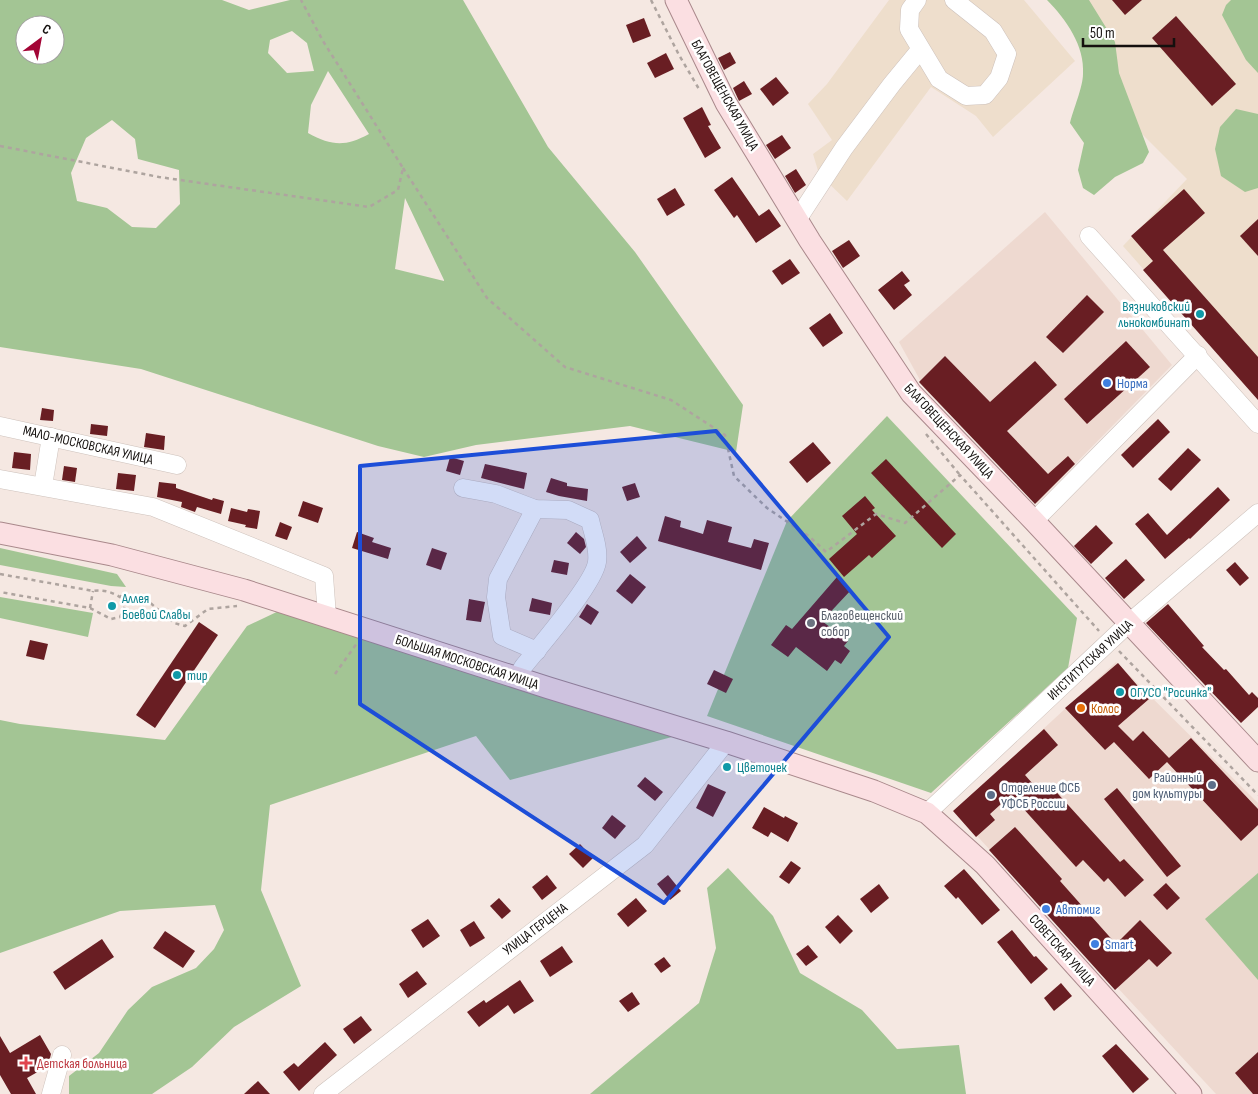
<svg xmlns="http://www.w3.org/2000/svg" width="1258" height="1094" font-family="'Sofia Sans Condensed',sans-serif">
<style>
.built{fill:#eed9d0}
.industrial{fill:#eedecc}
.green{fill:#a3c594;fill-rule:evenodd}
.building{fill:#691e23}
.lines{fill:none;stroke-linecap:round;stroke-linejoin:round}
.minor-casing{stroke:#cdc1bb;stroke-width:19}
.major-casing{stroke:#a9888b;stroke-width:23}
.path{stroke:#aea49f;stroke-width:2.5;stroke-dasharray:4 4;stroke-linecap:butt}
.minor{stroke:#fff;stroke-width:18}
.major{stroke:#fbdfe2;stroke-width:21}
.marked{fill:#1d4ed8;fill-opacity:0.2;stroke:#1d4ed8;stroke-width:4;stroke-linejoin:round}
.culture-dot{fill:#0f9aa8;stroke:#fff;stroke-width:2}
.shop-dot{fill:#3f7fe0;stroke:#fff;stroke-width:2}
.worship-dot{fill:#6b7280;stroke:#fff;stroke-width:2}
.food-dot{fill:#e8710a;stroke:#fff;stroke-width:2}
.service-dot{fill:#5c6f8a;stroke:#fff;stroke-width:2}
.health-dot{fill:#e0444e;stroke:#fff;stroke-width:2}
.labels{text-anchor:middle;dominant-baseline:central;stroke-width:5;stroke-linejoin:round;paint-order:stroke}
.street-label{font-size:14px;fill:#14100e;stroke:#fff}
.culture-label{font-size:14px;fill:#0d838f;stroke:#fff;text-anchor:start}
.shop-label{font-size:14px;fill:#366cbe;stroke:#fff;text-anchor:start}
.worship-label{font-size:14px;fill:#5b616d;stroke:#fff;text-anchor:start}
.food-label{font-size:14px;fill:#c56008;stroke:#fff;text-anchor:start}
.service-label{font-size:14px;fill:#4e5e75;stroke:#fff;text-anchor:end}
.health-label{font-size:14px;fill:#be3a42;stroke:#fff;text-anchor:start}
</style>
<rect width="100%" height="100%" fill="#f5e8e2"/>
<g class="built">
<path d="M1045,212L1172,365L1037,503L925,389L899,342Z"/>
<path d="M1116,662L1258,803V1094H1216L954,811Z"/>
</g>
<g class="industrial">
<path d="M889,0H1024L1075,61L993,137L976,116L931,87L847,201L819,174L813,154L832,140L808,104L827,84Z"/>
<path d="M1080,0H1258V399L1123,246L1187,179L1133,125Z"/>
</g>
<g class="green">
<path d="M0,0H222L249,10L290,0H463L548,147L635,252L743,405L736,452L630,426L476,445L424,457L378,446L141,369L0,347ZM25,25H55V55H25ZM292,31L307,43L314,71L287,73L268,53L270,40ZM328,71L369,134C345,147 332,146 308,133L311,105ZM112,120L135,139L138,159L179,170L180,204L156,228L132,227L107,208L77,201L71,173L86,138ZM405,198L444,280V281L395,269Z"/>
<path d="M1047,0H1089L1115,42L1119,73L1149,152L1143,163L1115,177L1094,195L1083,188L1078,170L1084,143L1070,123C1073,110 1083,87 1083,74C1085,46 1066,19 1047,0Z"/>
<path d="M1231,0H1258V73L1246,60L1222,15L1226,5Z"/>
<path d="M1236,109L1258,114V188L1245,192L1221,176L1215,149L1220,127Z"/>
<path d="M887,416L1077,618L1068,668L931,793L707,716L787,521Z"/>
<path d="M0,548L117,574L126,587L111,586L0,565Z"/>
<path d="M0,597L93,613L88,637L0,618Z"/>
<path d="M283,609L528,692L672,737L510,780L476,736L270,805L261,890L301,986L234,1027L192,1067L152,1094H69V1076L99,1053L128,1010L152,987L196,968L214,949L224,930L215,905L120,911L0,953V720L20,724L165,740L247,626Z"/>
<path d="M728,868L773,916L800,973L862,1010L897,1049L959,1045L966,1094H590L699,1003L716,948L707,888Z"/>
<path d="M1258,873V980L1205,919Z"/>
</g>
<g class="building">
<path d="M1112,0H1142L1125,15Z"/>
<path d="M1176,16L1236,84L1212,106L1152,38Z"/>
<path d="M644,18L651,36L633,43L626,25Z"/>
<path d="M730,52L736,63L724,70L718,58Z"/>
<path d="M666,53L674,69L655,78L647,63Z"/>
<path d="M776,77L789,93L773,106L760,89Z"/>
<path d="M744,81L752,94L739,101L733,88Z"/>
<path d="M702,107L711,125L708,126L721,148L705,158L683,118Z"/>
<path d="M782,135L791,148L775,159L766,145Z"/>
<path d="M796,169L806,185L795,193L785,176Z"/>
<path d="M732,177L759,216L769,209L781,226L756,243L737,215L734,218L714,190Z"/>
<path d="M675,188L685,205L667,216L657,199Z"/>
<path d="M1184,189L1205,213L1163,250L1258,357V400L1143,270L1153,261L1131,236Z"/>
<path d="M1258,219V256L1240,236Z"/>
<path d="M849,240L860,256L843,268L832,251Z"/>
<path d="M790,259L800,273L782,285L772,271Z"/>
<path d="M902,271L910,281L904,285L912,295L894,310L878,290Z"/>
<path d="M1087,295L1104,312L1063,353L1046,337Z"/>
<path d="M830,313L843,333L823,347L809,328Z"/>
<path d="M1126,341L1150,367L1087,424L1064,399Z"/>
<path d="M945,356L990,402L1035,361L1057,385L1007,431L1048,474L1068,456L1075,464L1035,504L919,382Z"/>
<path d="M42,408L54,410L53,421L40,420Z"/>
<path d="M1158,419L1170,432L1133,468L1121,455Z"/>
<path d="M91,424L108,426L107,436L90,434Z"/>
<path d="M146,433L165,436L164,450L144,447Z"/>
<path d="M813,442L831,463L807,483L789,462Z"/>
<path d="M1188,448L1201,460L1171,491L1158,479Z"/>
<path d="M14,452L31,454L30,470L12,468Z"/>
<path d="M450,457L464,461L460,475L446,471Z"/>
<path d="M886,459L956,534L942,548L871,473Z"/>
<path d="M485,464L527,473L524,489L481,478Z"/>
<path d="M64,466L77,468L75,482L62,480Z"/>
<path d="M118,473L136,475L134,491L116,489Z"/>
<path d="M551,478L567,483V486L588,489L587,501L559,496L546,492Z"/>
<path d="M159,482L176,484V488L212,500L213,498L224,501L221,514L197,507L195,512L181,507L182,502L157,497Z"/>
<path d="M635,483L640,497L627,501L622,487Z"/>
<path d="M1218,487L1230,500L1190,539L1189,538L1165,559L1135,524L1148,513L1167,535Z"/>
<path d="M865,496L875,508L872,510L896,536L872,558L869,555L844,577L829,559L857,534L842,516Z"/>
<path d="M303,501L323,508L318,523L298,516Z"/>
<path d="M231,508L247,512L248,509L260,511L257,529L245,527L246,525L228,521Z"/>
<path d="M665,516L681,521L680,527L703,534L707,520L732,527L728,542L751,548L754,539L769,543L761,570L658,541Z"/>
<path d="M280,522L292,527L287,540L275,536Z"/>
<path d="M1096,525L1113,543L1091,564L1074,546Z"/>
<path d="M357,532L374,538L372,542L391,548L388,559L352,548Z"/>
<path d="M576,532L584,539L586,547L580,554L567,543Z"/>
<path d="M637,536L647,548L630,563L620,552Z"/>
<path d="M432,548L447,553L441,570L426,565Z"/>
<path d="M1126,559L1145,580L1124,599L1105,578Z"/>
<path d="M554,560L569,563L567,575L551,572Z"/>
<path d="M1235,562L1249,578L1240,586L1226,570Z"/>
<path d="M630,574L646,587L632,604L616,591Z"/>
<path d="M837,577L851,590L822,621L848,641L844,646L850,651L841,664L835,660L827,671L796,647L788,657L771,645L786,625L792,629Z"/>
<path d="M532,598L552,603L550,615L529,611Z"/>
<path d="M469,599L485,602L481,622L466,620Z"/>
<path d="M587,604L599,612L591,625L579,617Z"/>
<path d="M1168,604L1204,646L1202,647L1224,670L1226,669L1249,695L1252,692L1258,698V707L1241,723L1146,623Z"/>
<path d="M199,622L218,635L155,728L136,715Z"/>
<path d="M30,640L48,644L44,660L26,656Z"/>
<path d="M1118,663L1149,699L1118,726L1133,741L1143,731L1169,758L1191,738L1258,809V825L1241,841L1167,762L1149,779L1114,742L1105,750L1065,708Z"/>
<path d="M714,670L733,679L726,693L707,684Z"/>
<path d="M1044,729L1058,745L1025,775L1040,792L1049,784L1120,862L1124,859L1144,880L1125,897L1108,878L1104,882L1083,860L1076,867L1011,795L990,814L995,820L976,837L953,811Z"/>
<path d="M645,777L663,792L655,801L637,786Z"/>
<path d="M708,784L726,792L713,817L696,808Z"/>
<path d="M1117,788L1181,866L1167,877L1104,799Z"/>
<path d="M764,807L784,818L785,816L798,823L788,842L771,832L768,837L752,828Z"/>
<path d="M612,815L626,826L615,839L602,828Z"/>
<path d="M1015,827L1062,879L1060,881L1116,944L1140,920L1172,953L1157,967L1149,959L1115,990L989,850Z"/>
<path d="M580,844L593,858L583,868L569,854Z"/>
<path d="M791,861L801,868L789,884L779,877Z"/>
<path d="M964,869L1000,910L982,925L958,897L956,899L944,886Z"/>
<path d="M547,875L557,888L542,900L532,887Z"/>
<path d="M668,875L681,891L670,900L657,884Z"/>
<path d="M1166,883L1180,898L1167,910L1153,895Z"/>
<path d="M879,884L889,898L871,913L860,899Z"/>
<path d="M499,898L511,911L502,919L490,906Z"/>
<path d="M636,898L647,911L628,927L617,914Z"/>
<path d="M838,915L853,931L840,944L825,927Z"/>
<path d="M428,919L440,936L423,948L411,930Z"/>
<path d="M474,921L485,938L470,947L460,930Z"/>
<path d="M1012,930L1034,957L1036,956L1048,969L1031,984L997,942Z"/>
<path d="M165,931L195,951L183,968L153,948Z"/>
<path d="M102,939L114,957L65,990L53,972Z"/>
<path d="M808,945L818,957L806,966L796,954Z"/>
<path d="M562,946L573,962L550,977L540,961Z"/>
<path d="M664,957L671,966L661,973L654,964Z"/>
<path d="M417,971L427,984L408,998L399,984Z"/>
<path d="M520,980L534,1001L514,1014L508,1005L479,1027L467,1012L484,1000L486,1003Z"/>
<path d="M1061,983L1072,996L1054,1011L1044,998Z"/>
<path d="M632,992L640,1004L628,1012L619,1001Z"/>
<path d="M361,1016L372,1030L354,1044L343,1029Z"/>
<path d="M40,1035L51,1054L48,1066L27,1078L36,1094H11L0,1075V1036L10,1053Z"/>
<path d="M325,1042L337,1055L299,1091L283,1072L294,1063L298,1067Z"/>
<path d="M1116,1044L1149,1079L1133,1093L1102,1056Z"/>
<path d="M1258,1052V1094H1253L1235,1073Z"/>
<path d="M258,1081L270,1094H244Z"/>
</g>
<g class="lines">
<g class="minor-casing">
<g id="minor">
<path d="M917,0L910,10L909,29L939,79L966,96L985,95L999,78L1007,54L993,31L954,0"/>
<path d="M797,220L844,148L892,84L920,50"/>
<path d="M1089,236L1258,424"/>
<path d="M0,426L177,465"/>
<path d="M0,479L153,507L324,576L327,616"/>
<path d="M43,486L51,437"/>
<path d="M463,488L496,494L535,509L568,510L590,520C593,534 599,548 597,562C594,584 539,647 523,667L517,678"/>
<path d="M535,509L498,579L496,597L502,636L537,651"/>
<path d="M1034,521L1198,355"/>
<path d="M927,813L1129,623L1258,513"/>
<path d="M51,1094L62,1055"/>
<path d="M323,1094L645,845L726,742"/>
</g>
</g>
<g class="major-casing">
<g id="major">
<path d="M676,0L726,103L810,241L911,393L1034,521L1258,761"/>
<path d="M0,533L112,555L244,590L549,688L726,742L874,791L927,813L985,865L1191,1094"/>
</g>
</g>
<g class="path">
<path d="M651,0L679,55L699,89"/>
<path d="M0,146L159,177L369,207L398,190L403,168L323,41L301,0"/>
<path d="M403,168L487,298L565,367L671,400L725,435L734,476L767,508L810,537L826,552L876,514L905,523L960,475L1099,631"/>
<path d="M926,434L960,475"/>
<path d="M0,574L93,591C105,589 115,593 126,601L124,609L120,617L111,619L90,608L0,592"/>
<path d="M120,596L148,601L174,623L185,626L208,609L237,606"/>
<path d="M90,608L93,591"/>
<path d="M1119,651L1258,795"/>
<path d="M335,674L357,643"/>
</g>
<use href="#minor" class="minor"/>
<use href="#major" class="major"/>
</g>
<path class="marked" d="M716,431L889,637L664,903L360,704V466Z"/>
<g class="culture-dot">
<circle cx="1200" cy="314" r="5"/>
<circle cx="112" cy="606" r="5"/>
<circle cx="177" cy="675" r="5"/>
<circle cx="1120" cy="692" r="5"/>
<circle cx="727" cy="767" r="5"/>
</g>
<g class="shop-dot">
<circle cx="1107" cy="383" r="5"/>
<circle cx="1046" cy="909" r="5"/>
<circle cx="1095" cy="944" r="5"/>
</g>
<circle class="worship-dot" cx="811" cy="623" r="5"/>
<circle class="food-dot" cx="1081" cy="708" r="5"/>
<g class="service-dot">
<circle cx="1212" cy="785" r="5"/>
<circle cx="991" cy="795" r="5"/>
</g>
<path class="health-dot" d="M23.5 1055.5h5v5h5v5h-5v5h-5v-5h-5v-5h5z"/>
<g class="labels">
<g class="street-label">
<text transform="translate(725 95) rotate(61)">БЛАГОВЕЩЕНСКАЯ УЛИЦА</text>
<text transform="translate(949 431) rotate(47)">БЛАГОВЕЩЕНСКАЯ УЛИЦА</text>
<text transform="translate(88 445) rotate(13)">МАЛО-МОСКОВСКАЯ УЛИЦА</text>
<text transform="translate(1090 660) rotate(-43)">ИНСТИТУТСКАЯ УЛИЦА</text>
<text transform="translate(467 662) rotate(18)">БОЛЬШАЯ МОСКОВСКАЯ УЛИЦА</text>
<text transform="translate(535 929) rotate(-37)">УЛИЦА ГЕРЦЕНА</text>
<text transform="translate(1062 950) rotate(48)">СОВЕТСКАЯ УЛИЦА</text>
</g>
<g class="culture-label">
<text x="1190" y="306" text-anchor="end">Вязниковский<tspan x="1190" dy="16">льнокомбинат</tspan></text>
<text x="122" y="598">Аллея<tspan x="122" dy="16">Боевой Славы</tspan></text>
<text x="187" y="675">тир</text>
<text x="1130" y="692">ОГУСО "Росинка"</text>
<text x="737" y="767">Цветочек</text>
</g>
<g class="shop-label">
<text x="1117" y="383">Норма</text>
<text x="1056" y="909">Автомиг</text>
<text x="1105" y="944">Smart</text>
</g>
<g class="worship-label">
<text x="821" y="615">Благовещенский<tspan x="821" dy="16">собор</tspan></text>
</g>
<g class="food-label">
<text x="1091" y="708">Колос</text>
</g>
<g class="service-label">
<text x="1202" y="777">Районный<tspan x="1202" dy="16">дом культуры</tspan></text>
<text x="1001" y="787" text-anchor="start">Отделение ФСБ<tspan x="1001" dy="16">УФСБ России</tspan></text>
</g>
<g class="health-label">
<text x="37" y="1063">Детская больница</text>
</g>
</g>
<g transform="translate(40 40) rotate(32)"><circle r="24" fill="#ffffff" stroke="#a19f9f"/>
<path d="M0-4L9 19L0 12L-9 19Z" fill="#a30536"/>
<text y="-8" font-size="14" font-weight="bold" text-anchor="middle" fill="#14100e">С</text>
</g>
<path d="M1083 38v8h91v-8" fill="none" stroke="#14100e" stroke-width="2.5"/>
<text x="1090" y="38" font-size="15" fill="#14100e" stroke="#ffffff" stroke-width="4" paint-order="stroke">50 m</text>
</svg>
